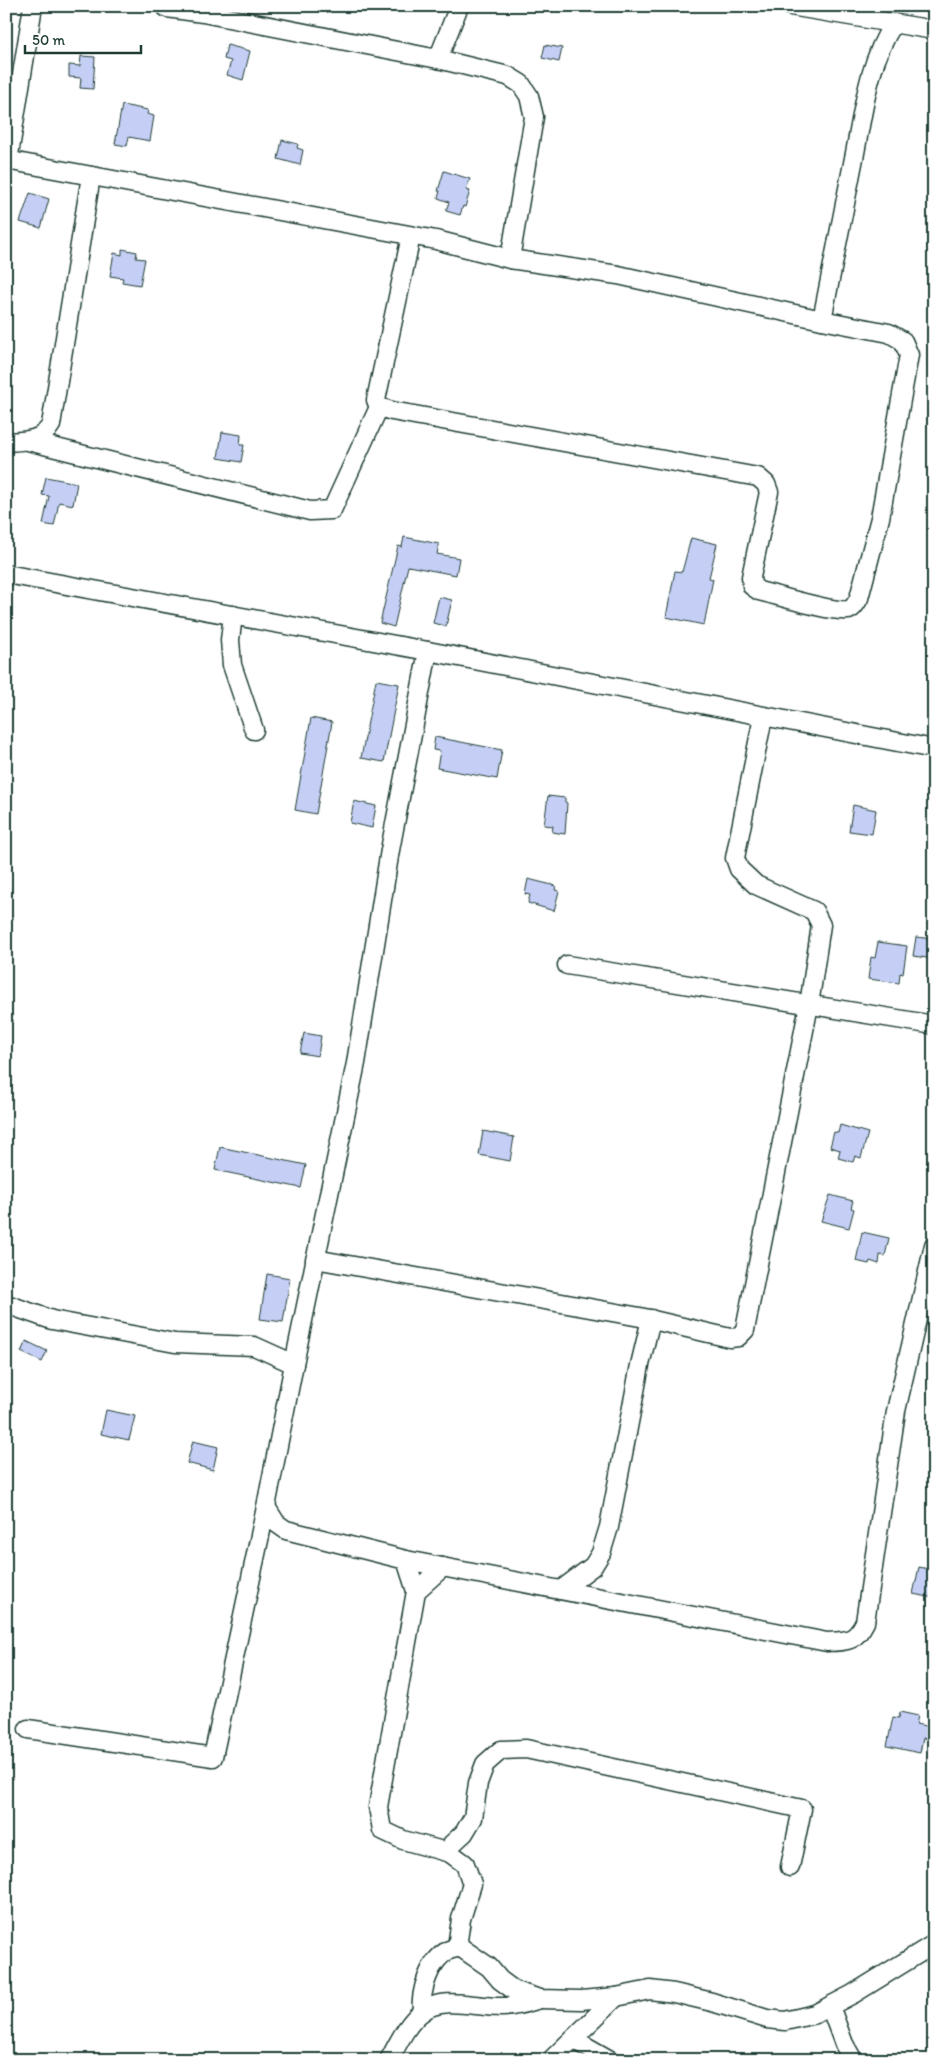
<svg xmlns="http://www.w3.org/2000/svg" width="940" height="2066" font-family="Itim,sans-serif">
<style>
.building{fill:#c5cff6;stroke:#1f3d34}
.lines{fill:none;stroke-linecap:round;stroke-linejoin:round}
.minor-casing{stroke:#1f3d34;stroke-width:21}
.minor{stroke:#fff;stroke-width:18}
</style>
<rect width="100%" height="100%" fill="#fff"/>
<filter id="ink" filterUnits="userSpaceOnUse"><feTurbulence type="fractalNoise" baseFrequency=".02" numOctaves="2"/><feDisplacementMap in="SourceGraphic" scale="10" xChannelSelector="R" yChannelSelector="G"/><feConvolveMatrix kernelMatrix="1 2 1 2 8 2 1 2 1" color-interpolation-filters="sRGB"/></filter>
<g filter="url(#ink)">
<g class="building">
<path d="M227,45L250,51L243,80L227,75L231,61L224,59Z"/>
<path d="M545,45L562,48L559,62L542,58Z"/>
<path d="M81,56L95,57L93,89L80,88L81,78L69,77V65L80,66Z"/>
<path d="M122,105L148,110L147,114L154,116L150,141L129,137L127,146L115,144Z"/>
<path d="M282,140L298,144L297,148L303,150L300,165L278,159Z"/>
<path d="M444,171L470,179L466,190L470,191L465,207L463,206L460,215L446,211L449,202L438,198L440,191H438Z"/>
<path d="M30,193L49,199L41,228L20,222Z"/>
<path d="M122,249L137,252L136,258L145,259L140,285L122,282L123,278L110,276L114,253L122,255Z"/>
<path d="M222,432L241,435L240,445H244L241,462L218,458Z"/>
<path d="M46,477L77,483L73,505L59,502L54,526L43,524L49,496L42,495Z"/>
<path d="M404,537L439,544L437,554L459,558L456,575L408,566L394,627L380,623L398,546L402,547Z"/>
<path d="M691,538L717,544L709,578L713,579L704,625L666,617L675,571L682,572Z"/>
<path d="M439,597L452,600L446,626L433,623Z"/>
<path d="M376,680L399,684L384,762L361,758Z"/>
<path d="M311,718L332,722L316,814L295,810Z"/>
<path d="M435,737L502,750L497,779L437,768L440,751L433,750Z"/>
<path d="M548,796L565,798V802L567,803L565,834L552,832L553,826L544,825Z"/>
<path d="M354,801L376,806L372,828L350,823Z"/>
<path d="M853,805L876,810L872,834L849,831Z"/>
<path d="M528,879L556,886L555,890L559,891L554,911L528,903L530,895L525,894Z"/>
<path d="M916,937L934,939V959L913,956Z"/>
<path d="M878,942L907,946L903,974L900,973L899,983L868,979L871,957L875,958Z"/>
<path d="M304,1033L321,1036L318,1056L300,1053Z"/>
<path d="M840,1125L868,1133L861,1158L855,1156L853,1162L838,1158L840,1150L830,1147L834,1132L838,1133Z"/>
<path d="M483,1131L514,1137L510,1161L479,1155Z"/>
<path d="M220,1147L306,1165L301,1188L215,1170Z"/>
<path d="M830,1195L853,1201L851,1208L854,1209L849,1228L821,1221Z"/>
<path d="M862,1232L889,1238L885,1256L880,1255L879,1264L870,1261L869,1264L856,1261Z"/>
<path d="M267,1274L290,1278L283,1322L260,1319Z"/>
<path d="M26,1341L47,1351L42,1362L21,1352Z"/>
<path d="M106,1410L135,1416L129,1440L101,1434Z"/>
<path d="M193,1441L218,1447L213,1470L187,1463Z"/>
<path d="M919,1567L934,1570V1598L913,1594Z"/>
<path d="M900,1712L918,1716L916,1724L930,1727L927,1739L923,1738L920,1753L887,1746L893,1717L899,1718Z"/>
</g>
<g class="lines">
<g class="minor-casing">
<g id="minor">
<path d="M165,6L167,8L203,13L438,59L508,76L521,84L529,96L534,117L510,259"/>
<path d="M790,6L934,30"/>
<path d="M438,59L459,6"/>
<path d="M6,160L436,240L510,259L618,275L822,320"/>
<path d="M8,161L33,6"/>
<path d="M411,236L376,400L379,407L392,411L758,477L766,484L769,492L751,577L752,586L759,591C776,595 834,613 849,610C854,608 857,602 859,598L880,518L909,355L903,341L889,333L822,320C833,266 843,212 854,158C863,113 868,62 894,23"/>
<path d="M28,441L310,511L332,510L379,407"/>
<path d="M6,442C24,441 41,442 51,425L91,176"/>
<path d="M6,574L428,651L934,749"/>
<path d="M233,615L230,640L232,665L254,730"/>
<path d="M567,965L934,1025"/>
<path d="M315,1259L640,1317L730,1338L738,1337L745,1330L809,1005L821,925L814,911L756,885L739,869L735,858L763,717"/>
<path d="M6,1304L52,1320L175,1343L254,1346L294,1364L266,1507L276,1523L286,1530L406,1560L827,1642C848,1641 855,1642 865,1622L896,1411L934,1245"/>
<path d="M294,1364L356,1063L390,850L428,651"/>
<path d="M406,1560L416,1591L378,1807L382,1830L403,1840L450,1853L465,1864L472,1884L461,1919L458,1940L460,1947L489,1967L500,1980L515,1991L540,1999L581,2000L616,1997L650,1990L674,1993L712,2002L767,2019L785,2021L815,2014L830,2006"/>
<path d="M561,1590L593,1566L601,1553L609,1527L640,1365L651,1319"/>
<path d="M416,1591L443,1567"/>
<path d="M28,1729L213,1757L266,1507"/>
<path d="M450,1853L452,1844L464,1833L473,1818L478,1783L485,1764L501,1750L526,1749L802,1809L790,1867"/>
<path d="M422,2011C420,1992 429,1960 449,1950C452,1949 457,1948 460,1947"/>
<path d="M573,2039L610,2060"/>
<path d="M389,2060C398,2044 407,2023 422,2012C443,1995 477,2008 502,2007C514,2007 527,2003 540,1999"/>
<path d="M551,2060L616,1997"/>
<path d="M853,2060L844,2044L830,2006L853,1994L934,1944"/>
</g>
</g>
<use href="#minor" class="minor"/>
</g>
</g>
<rect width="940" height="2066" fill="none" stroke="#fff" stroke-width="25"/>
<rect x="12" y="12" width="915" height="2041" fill="none" stroke="#1f3d34" stroke-width="2" filter="url(#ink)"/>
<path d="M25 45v8h116v-8" fill="none" stroke="#1f3d34" stroke-width="2.5"/>
<text x="32" y="45" font-size="15" fill="#1f3d34" stroke="#ffffff" stroke-width="4" paint-order="stroke">50 m</text>
</svg>
